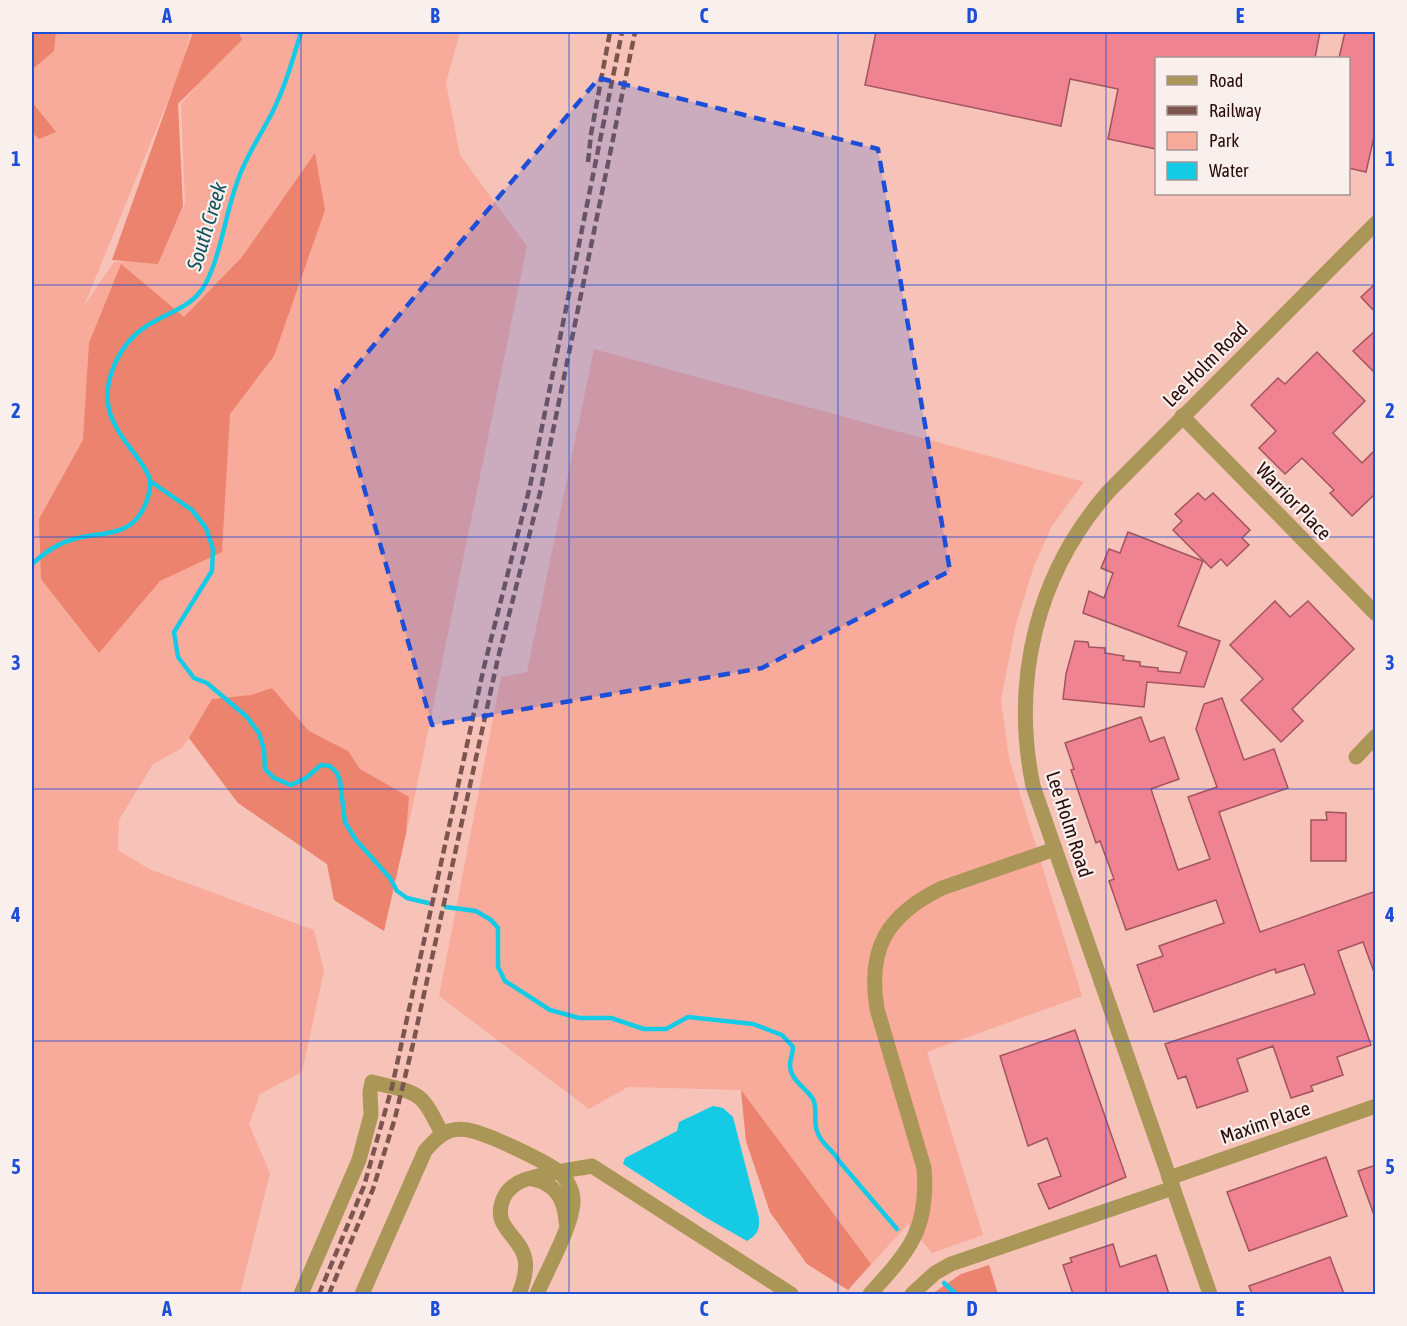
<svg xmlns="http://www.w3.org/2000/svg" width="1407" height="1326" font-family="'Asap Condensed',sans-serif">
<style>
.green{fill:#f8ab9b;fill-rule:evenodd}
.forest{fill:#eb836e}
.water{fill:#15cae5}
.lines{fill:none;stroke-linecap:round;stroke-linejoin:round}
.stream{stroke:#15cae5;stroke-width:4.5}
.building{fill:#ef8392;stroke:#a2545f;stroke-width:1.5}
.minor{stroke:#aa9657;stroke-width:15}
.rail{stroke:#7b554e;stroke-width:4.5;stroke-dasharray:9 4.5;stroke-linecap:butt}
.marked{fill:#1d4ed8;fill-opacity:0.2;stroke:#1d4ed8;stroke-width:4.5;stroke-dasharray:12 8;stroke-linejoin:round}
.grid{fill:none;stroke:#1d4ed8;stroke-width:1.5;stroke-opacity:0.55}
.labels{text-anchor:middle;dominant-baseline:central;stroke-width:4.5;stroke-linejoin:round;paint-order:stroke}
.street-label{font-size:20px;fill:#290c07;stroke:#f9f0ee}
.water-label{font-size:21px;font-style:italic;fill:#0f525d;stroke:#f9f0ee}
.neatline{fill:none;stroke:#1d4ed8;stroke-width:2}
.grid-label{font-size:20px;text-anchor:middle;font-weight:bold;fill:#1d4ed8}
</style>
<rect width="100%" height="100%" fill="#f7c3b8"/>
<g class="green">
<path d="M32,32H191L180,71L84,306L114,262L157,260L185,204L181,104L238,37L236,32H460L446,83L460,155L527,246L414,800L384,931L334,900L327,864L238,803L189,738L182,748L153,764L119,820L118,850L149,869L314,930L324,971L302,1072L260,1094L249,1124L270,1173L240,1294H32ZM272,688L309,731L348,751L358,768L252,695Z"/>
<path d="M594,349L1084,482L1052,526L1034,566L1016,624L1001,700L1009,758L1082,996L927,1052L983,1235L932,1253L908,1224L848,1290L807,1264L770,1212L746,1141L741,1090L628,1087L589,1109L439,996L501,677L527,672Z"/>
</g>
<g class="forest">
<path d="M32,32H56L54,51L34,68L32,102L56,132L39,139L32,132Z"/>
<path d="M193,32H239L242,40L178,104L183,206L158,264L112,260Z"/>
<path d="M315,153L325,210L274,356L230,414L222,552L160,581L99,653L41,579L39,519L83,440L89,343L121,264L184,317L242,257Z"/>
<path d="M272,688L309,731L348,751L360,769L409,797L406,833L384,931L334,900L327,864L238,803L189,738L212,699L251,695Z"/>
<path d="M741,1090L871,1264L848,1290L807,1264L770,1212L746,1141Z"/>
<path d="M989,1265L998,1294H932L961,1274Z"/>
</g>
<path class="water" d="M713,1106L723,1108L733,1117L759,1218C760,1230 757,1235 747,1241L705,1217L623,1164L625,1158L677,1131L679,1122Z"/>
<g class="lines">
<g class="stream">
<path d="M150,481L192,510L206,528L213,549L212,571L174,632L178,657L194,678L207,683L247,717L259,733L264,750L265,769L274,778L291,785L306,778L321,765L330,766L337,773L340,781L345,822L356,840L390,878L397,891L407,898L428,903"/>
<path d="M32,564C44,553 58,543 74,539C98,532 129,537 142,511C147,503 151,490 150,480C148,472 142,464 137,457C115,428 99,408 112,371C120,348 134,332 155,321C171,312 188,307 200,292C207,284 210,274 214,264C224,235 228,205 239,177C247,155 261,134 272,113C285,87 293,59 301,32"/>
<path d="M446,907L476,911L491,920L498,928V967L505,981L550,1010L579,1018H611L644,1029H666L688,1017L753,1024L782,1035L793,1047C793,1053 790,1059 790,1065C790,1080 806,1088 813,1099C818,1110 813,1121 817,1131C821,1145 833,1149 839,1161L897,1229"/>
<path d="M944,1283L956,1294"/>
</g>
</g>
<g class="building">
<path d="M876,32H1320L1315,58H1156V149L1108,139L1118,89L1070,79L1061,126L865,85Z"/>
<path d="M1345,32H1376V128L1366,172L1348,168V58H1339Z"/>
<path d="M1376,283V313L1361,297Z"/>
<path d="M1376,330V374L1353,351Z"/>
<path d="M1317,352L1365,401L1333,433L1362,463L1376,449V493L1352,516L1330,493L1334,490L1302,458L1285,474L1259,448L1276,431L1251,405L1278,378L1285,384Z"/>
<path d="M1198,493L1205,500L1213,493L1250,530L1242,538L1249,545L1227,566L1221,559L1211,568L1173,530L1182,521L1175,514Z"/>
<path d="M1128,532L1203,561L1178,626L1220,641L1204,687L1147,682L1144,707L1063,699L1066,674L1075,641L1088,642L1089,647L1105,648V653L1124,656L1123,660L1140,662V666L1158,668V671L1180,673L1187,652L1083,613L1089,591L1104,598L1113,573L1101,568L1109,549L1120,553Z"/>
<path d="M1275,601L1290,617L1308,601L1354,649L1292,709L1303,721L1281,742L1241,700L1263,679L1230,645Z"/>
<path d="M1222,698L1244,760L1274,749L1288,788L1219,812L1260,932L1376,891V972H1374L1363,942L1338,951L1371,1045L1337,1057L1343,1075L1311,1086L1313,1091L1291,1098L1273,1046L1237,1059L1248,1091L1197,1108L1186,1076L1178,1079L1165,1044L1315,994L1304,964L1276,973L1275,969L1154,1012L1137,965L1163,956L1159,946L1224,923L1216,900L1126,930L1109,881L1114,879L1100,841L1096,843L1071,770L1074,769L1065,743L1141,717L1150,742L1164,737L1179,779L1151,789L1178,870L1210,859L1188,797L1217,787L1196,729L1204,704Z"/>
<path d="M1326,812L1346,813V861H1311V820H1327Z"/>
<path d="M1075,1030L1126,1177L1049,1209L1038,1184L1061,1176L1047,1138L1028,1146L1000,1056Z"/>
<path d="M1326,1157L1347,1216L1249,1251L1227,1192Z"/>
<path d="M1376,1165V1215H1374L1358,1171Z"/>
<path d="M1113,1244L1120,1267L1156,1255L1169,1294H1073L1063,1265L1072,1262L1070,1258Z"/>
<path d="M1330,1257L1344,1294H1252L1249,1286Z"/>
</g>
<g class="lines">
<g class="minor">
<path d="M1182,416L1376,614"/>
<path d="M1356,757L1376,736"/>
<path d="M1169,1178L1376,1106"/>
<path d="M533,1179C555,1183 565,1200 566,1222"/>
<path d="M301,1294L359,1160L371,1115L370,1092L372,1082C420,1094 420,1089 442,1134"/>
<path d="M362,1294L425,1151C432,1143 439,1135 449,1131C456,1129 465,1129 472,1131C490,1135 545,1161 559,1172C567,1179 573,1190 573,1200C574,1223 546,1272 537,1294"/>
<path d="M519,1294C523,1284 527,1270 525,1259C520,1234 490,1228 504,1197C508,1189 516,1183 524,1180C546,1173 570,1170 592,1166L791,1294"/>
<path d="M870,1294C909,1251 929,1230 924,1168L877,1009C867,948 887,915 942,888L1055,849"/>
<path d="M912,1294L935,1273L951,1264L1173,1188"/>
<path d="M1210,1294L1033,786C1011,679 1037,573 1109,491L1376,223"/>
</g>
<g class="rail">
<path d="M588,162L591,134L610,32"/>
<path d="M319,1294L364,1186L392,1087L484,667L530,486L622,32"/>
<path d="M329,1294L373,1189L395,1118L413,1044L498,658L541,489L635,32"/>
</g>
</g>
<path class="marked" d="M599,78L878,149L950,571L762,668L432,725L336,390Z"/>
<path class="grid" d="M301,32V1294M569,32V1294M838,32V1294M1106,32V1294M32,285H1376M32,537H1376M32,789H1376M32,1041H1376"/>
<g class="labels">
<g class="street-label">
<text transform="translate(1205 364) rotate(-45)">Lee Holm Road</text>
<text transform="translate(1294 501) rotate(46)">Warrior Place</text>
<text transform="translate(1070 824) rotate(72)">Lee Holm Road</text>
<text transform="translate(1265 1122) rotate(-19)">Maxim Place</text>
</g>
<g class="water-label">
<text transform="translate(206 226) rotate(-73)">South Creek</text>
</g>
</g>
<rect width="1407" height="1326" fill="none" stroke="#f9f0ee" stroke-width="66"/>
<rect x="1155" y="57" width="195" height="138" fill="#f9f0ee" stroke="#a69592" stroke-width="1.5"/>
<rect x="1167" y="76" width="30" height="9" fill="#aa9657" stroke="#a69592" stroke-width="1.5"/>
<text x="1209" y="87" font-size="18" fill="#290c07">Road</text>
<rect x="1167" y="106" width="30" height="9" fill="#7b554e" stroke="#a69592" stroke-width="1.5"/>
<text x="1209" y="117" font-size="18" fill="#290c07">Railway</text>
<rect x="1167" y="132" width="30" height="18" fill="#f8ab9b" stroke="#a69592" stroke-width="1.5"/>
<text x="1209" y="147" font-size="18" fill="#290c07">Park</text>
<rect x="1167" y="162" width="30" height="18" fill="#15cae5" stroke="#a69592" stroke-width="1.5"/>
<text x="1209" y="177" font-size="18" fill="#290c07">Water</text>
<rect x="33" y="33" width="1341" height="1260" class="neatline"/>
<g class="grid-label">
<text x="167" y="23">A</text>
<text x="435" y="23">B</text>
<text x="704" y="23">C</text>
<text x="972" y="23">D</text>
<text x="1240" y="23">E</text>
<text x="16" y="166">1</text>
<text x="1390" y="166">1</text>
<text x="16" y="418">2</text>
<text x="1390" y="418">2</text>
<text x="16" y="670">3</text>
<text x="1390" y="670">3</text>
<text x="16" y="922">4</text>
<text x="1390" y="922">4</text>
<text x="16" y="1174">5</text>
<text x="1390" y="1174">5</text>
<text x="167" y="1316">A</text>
<text x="435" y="1316">B</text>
<text x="704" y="1316">C</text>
<text x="972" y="1316">D</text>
<text x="1240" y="1316">E</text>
</g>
</svg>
